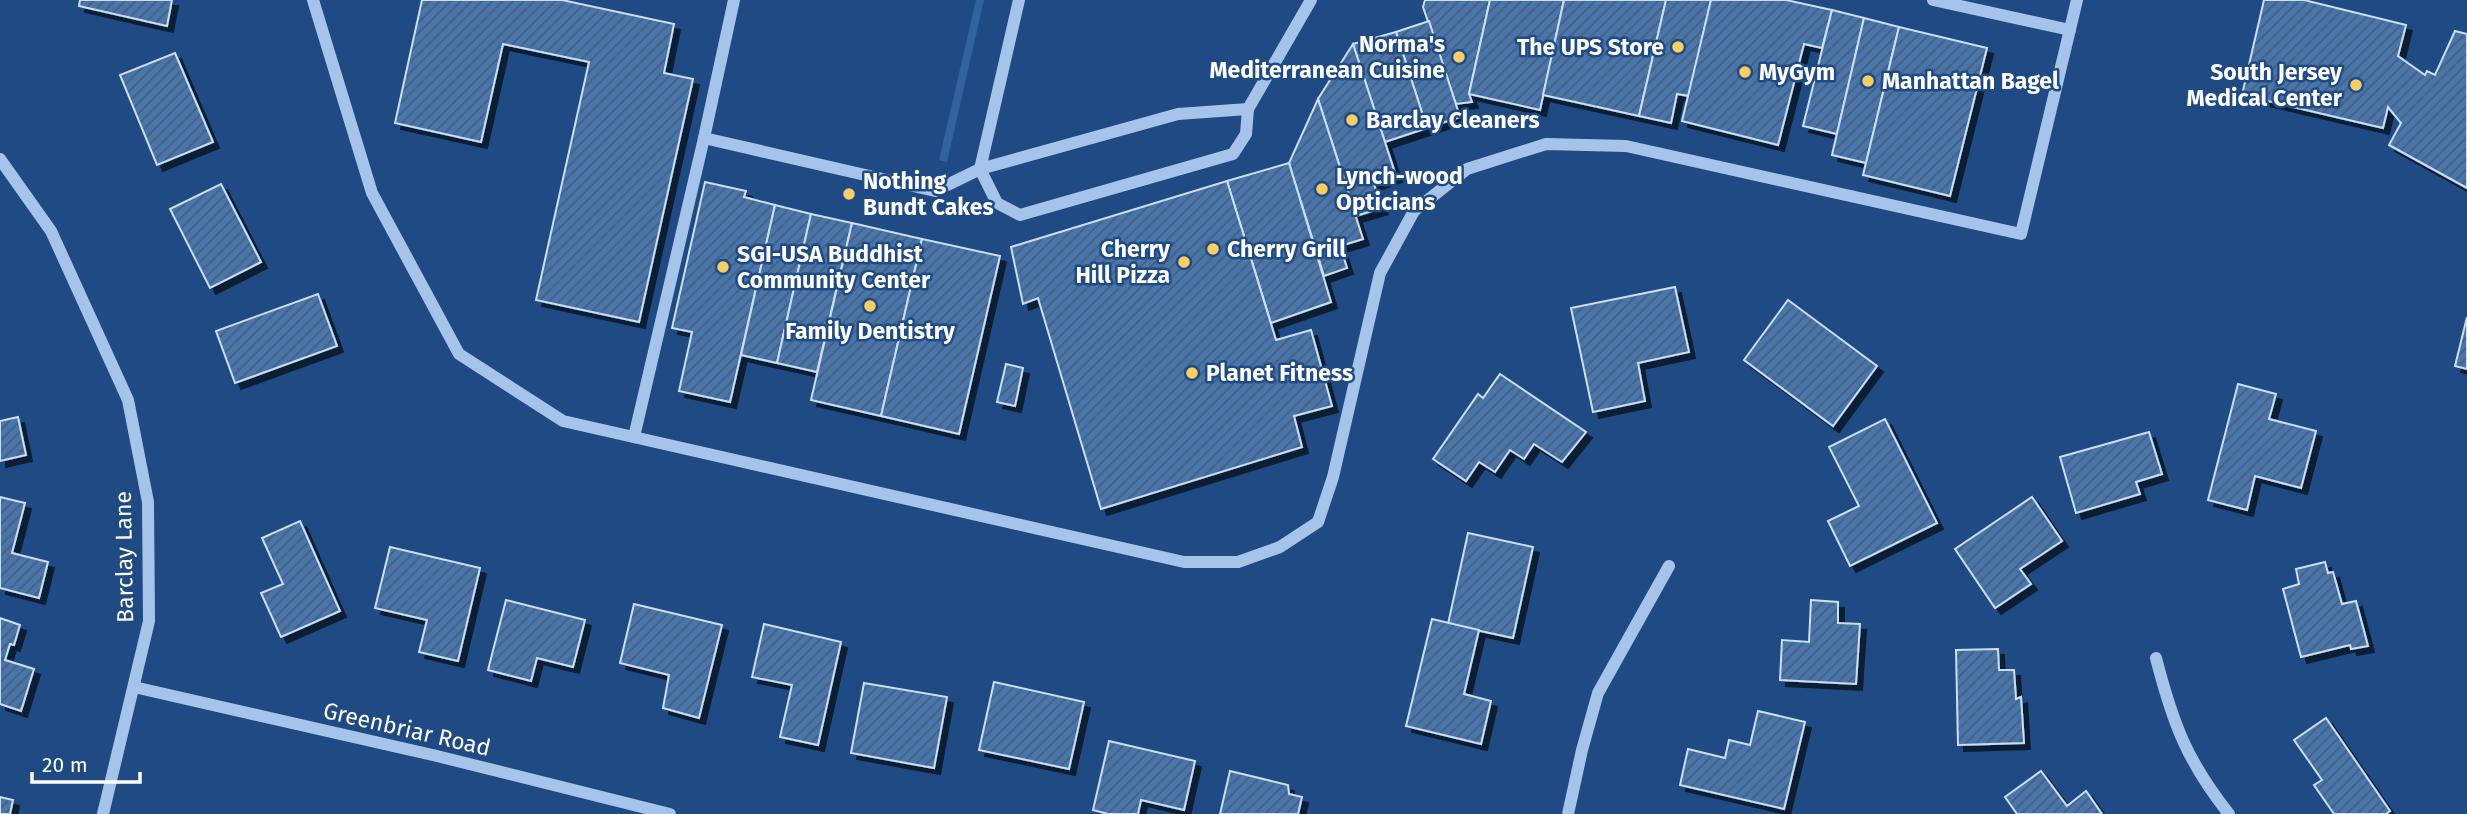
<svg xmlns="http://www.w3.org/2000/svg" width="2467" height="814" font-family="'Fira Sans',sans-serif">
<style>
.grass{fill:#3263a1}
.building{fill:url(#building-hatch);stroke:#cadef7;stroke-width:2;filter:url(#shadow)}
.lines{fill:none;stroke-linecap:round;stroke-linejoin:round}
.minor{stroke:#a6c4e9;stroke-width:12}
.poi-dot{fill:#f8ce65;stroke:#1f4a83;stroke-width:2.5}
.labels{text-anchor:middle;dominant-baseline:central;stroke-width:5;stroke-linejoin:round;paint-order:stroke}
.poi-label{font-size:23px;font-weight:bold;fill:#fff;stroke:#1f4a83;text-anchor:start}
.street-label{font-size:23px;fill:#fff;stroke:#1f4a83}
</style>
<defs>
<pattern id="building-hatch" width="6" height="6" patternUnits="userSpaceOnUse" patternTransform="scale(1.75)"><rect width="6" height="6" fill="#4774ac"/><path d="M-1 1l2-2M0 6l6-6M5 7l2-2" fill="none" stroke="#4a5e77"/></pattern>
<filter id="shadow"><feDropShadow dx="6" dy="6" stdDeviation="0" flood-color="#0009"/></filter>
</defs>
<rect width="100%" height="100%" fill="#1f4a83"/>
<path class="grass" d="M976,0H984L947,162L939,160Z"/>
<g class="building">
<path d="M80,0H172L167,26L79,6Z"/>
<path d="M422,0H562L674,24L664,73L693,79L639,322L536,300L589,62L503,44L481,142L395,123Z"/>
<path d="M1425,0H1490L1469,94L1472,102L1456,104L1423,7Z"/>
<path d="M1490,0H1564L1540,110L1469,94Z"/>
<path d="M1564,0H1666L1639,116L1543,95Z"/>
<path d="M1666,0H1711L1689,96L1677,94L1671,123L1639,116Z"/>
<path d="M1711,0H1786L1832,10L1822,48L1804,44L1778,145L1682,121Z"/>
<path d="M2264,0H2304L2406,25L2398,56L2425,75L2427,71L2435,75L2455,31L2467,34V188L2389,145L2401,123L2388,107L2383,128L2242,95Z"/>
<path d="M1832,10L1864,18L1837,134L1803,126Z"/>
<path d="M1864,18L1899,27L1866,163L1832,155Z"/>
<path d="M1429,21L1460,117L1427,128L1396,32Z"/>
<path d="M1899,27L1987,48L1950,196L1863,175Z"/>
<path d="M1396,32L1427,128L1385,142L1353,44Z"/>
<path d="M1353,44L1396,176L1374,184L1382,208L1356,216L1318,99Z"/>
<path d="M175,53L213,142L157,165L120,75Z"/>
<path d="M1318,99L1363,239L1340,246L1347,268L1324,276L1289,163Z"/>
<path d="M1289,163L1331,302L1271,323L1227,181Z"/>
<path d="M1227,181L1276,340L1311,330L1332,406L1294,416L1302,447L1101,509L1038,298L1023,304L1011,247Z"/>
<path d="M705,182L746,191L744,197L775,205L730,402L679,391L692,332L672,328Z"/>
<path d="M221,184L261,262L210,288L170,209Z"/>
<path d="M775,205L811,214L777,363L741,355Z"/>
<path d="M811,214L852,223L817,372L777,363Z"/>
<path d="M852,223L922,239L881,416L811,400Z"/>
<path d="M922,239L1000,256L959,434L881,416Z"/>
<path d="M1675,287L1689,352L1638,363L1645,401L1593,412L1571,308Z"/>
<path d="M318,294L337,346L235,383L216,331Z"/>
<path d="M1788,300L1877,366L1833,426L1744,360Z"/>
<path d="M2467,317V369L2455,366Z"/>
<path d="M1006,364L1023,368L1015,406L997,402Z"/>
<path d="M1500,374L1586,432L1562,462L1534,444L1524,459L1510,450L1495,472L1479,462L1466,481L1433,459L1478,394L1483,398Z"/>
<path d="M2238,384L2276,394L2269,419L2316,431L2301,488L2255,476L2247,510L2208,500Z"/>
<path d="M18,417L26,455L0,461V421Z"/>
<path d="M1885,419L1937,523L1850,566L1828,521L1859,506L1829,447Z"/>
<path d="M2149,432L2162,474L2136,482L2140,494L2076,513L2060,457Z"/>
<path d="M0,497L25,503L12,553L48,562L39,598L0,588Z"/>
<path d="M2032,497L2062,541L2020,569L2031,584L1995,608L1955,549Z"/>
<path d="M300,521L340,611L281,637L261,593L283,584L262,538Z"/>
<path d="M1468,533L1533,547L1513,638L1448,624Z"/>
<path d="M390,547L480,568L458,661L419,652L427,620L375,608Z"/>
<path d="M2325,562L2328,573L2333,572L2342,604L2356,601L2368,646L2351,649L2350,645L2301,657L2283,589L2299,584L2296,569Z"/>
<path d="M506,600L585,620L573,667L537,658L531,681L488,670Z"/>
<path d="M1811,600L1838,602V623L1860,624L1856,684L1780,680L1782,640L1809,642Z"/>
<path d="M634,604L722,625L699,718L663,708L669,675L620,663Z"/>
<path d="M0,618L20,625L14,645L10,644L5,660L34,669L21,711L0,704Z"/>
<path d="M1432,619L1479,630L1464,694L1491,701L1481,744L1406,726Z"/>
<path d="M764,624L841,642L818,745L780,737L792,685L752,677Z"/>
<path d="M1998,649L1999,670H2014L2016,699L2021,697L2024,743L1958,745L1956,650Z"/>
<path d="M994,682L1084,702L1069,769L979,750Z"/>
<path d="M864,683L947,697L934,768L851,753Z"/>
<path d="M1758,711L1805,722L1784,809L1680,785L1688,749L1725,758L1729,740L1750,745Z"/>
<path d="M2326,718L2390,811L2386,814H2334L2314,785L2322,780L2294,740Z"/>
<path d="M1109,741L1195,761L1184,810L1141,800L1138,814H1108L1093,810Z"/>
<path d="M1230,771L1288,785L1289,794L1302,797L1298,814H1220Z"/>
<path d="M2041,771L2067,806L2086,791L2102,814H2017L2005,797Z"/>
<path d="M0,797L13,800L10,814H0Z"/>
</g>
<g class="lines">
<g class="minor">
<path d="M313,0L372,193L459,354L563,421L1184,562H1238L1280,547L1318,522L1333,477L1380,273L1414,211L1467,169L1546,144L1626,146L2021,234L2077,0"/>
<path d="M734,0L704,138L935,191L980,169L997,203L1020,215L1233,154L1246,134L1248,109L1311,0"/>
<path d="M1019,0L980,169L1178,114L1248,109"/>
<path d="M1933,0L2070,30"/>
<path d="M0,159L51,231L128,400L148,502L149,621L103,814"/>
<path d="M634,437L704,138"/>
<path d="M2156,658C2173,724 2187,761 2229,814"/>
<path d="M134,687L437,756L670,814"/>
<path d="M1568,814L1582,750L1598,693L1669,566"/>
</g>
</g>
<g class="poi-dot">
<circle cx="1678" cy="47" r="7"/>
<circle cx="1459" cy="57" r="7"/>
<circle cx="1745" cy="72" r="7"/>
<circle cx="1868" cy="81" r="7"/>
<circle cx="2356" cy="85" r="7"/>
<circle cx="1352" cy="120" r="7"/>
<circle cx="1322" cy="189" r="7"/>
<circle cx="849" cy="194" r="7"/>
<circle cx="1213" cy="249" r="7"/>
<circle cx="1184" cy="262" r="7"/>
<circle cx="723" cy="267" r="7"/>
<circle cx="870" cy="306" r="7"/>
<circle cx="1192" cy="373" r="7"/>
</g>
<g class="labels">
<g class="poi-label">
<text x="1445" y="44" text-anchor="end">Norma's<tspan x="1445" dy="26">Mediterranean Cuisine</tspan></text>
<text x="1664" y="47" text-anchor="end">The UPS Store</text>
<text x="1759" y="72">MyGym</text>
<text x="2342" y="72" text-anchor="end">South Jersey<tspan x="2342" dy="26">Medical Center</tspan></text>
<text x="1882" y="81">Manhattan Bagel</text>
<text x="1366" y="120">Barclay Cleaners</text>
<text x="1336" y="176">Lynch-wood<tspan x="1336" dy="26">Opticians</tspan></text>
<text x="863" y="181">Nothing<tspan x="863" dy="26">Bundt Cakes</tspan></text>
<text x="1170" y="249" text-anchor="end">Cherry<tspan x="1170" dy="26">Hill Pizza</tspan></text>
<text x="1227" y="249">Cherry Grill</text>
<text x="737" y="254">SGI-USA Buddhist<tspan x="737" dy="26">Community Center</tspan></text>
<text x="870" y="331" text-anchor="middle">Family Dentistry</text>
<text x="1206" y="373">Planet Fitness</text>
</g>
<g class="street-label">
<text transform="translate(124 557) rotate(-91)">Barclay Lane</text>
<text transform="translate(407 729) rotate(13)">Greenbriar Road</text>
</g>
</g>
<path d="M32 772v10h108v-10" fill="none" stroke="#ffffff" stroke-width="3.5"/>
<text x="42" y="772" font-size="21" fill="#ffffff" stroke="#1f4a83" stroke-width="5" paint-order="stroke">20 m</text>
</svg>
